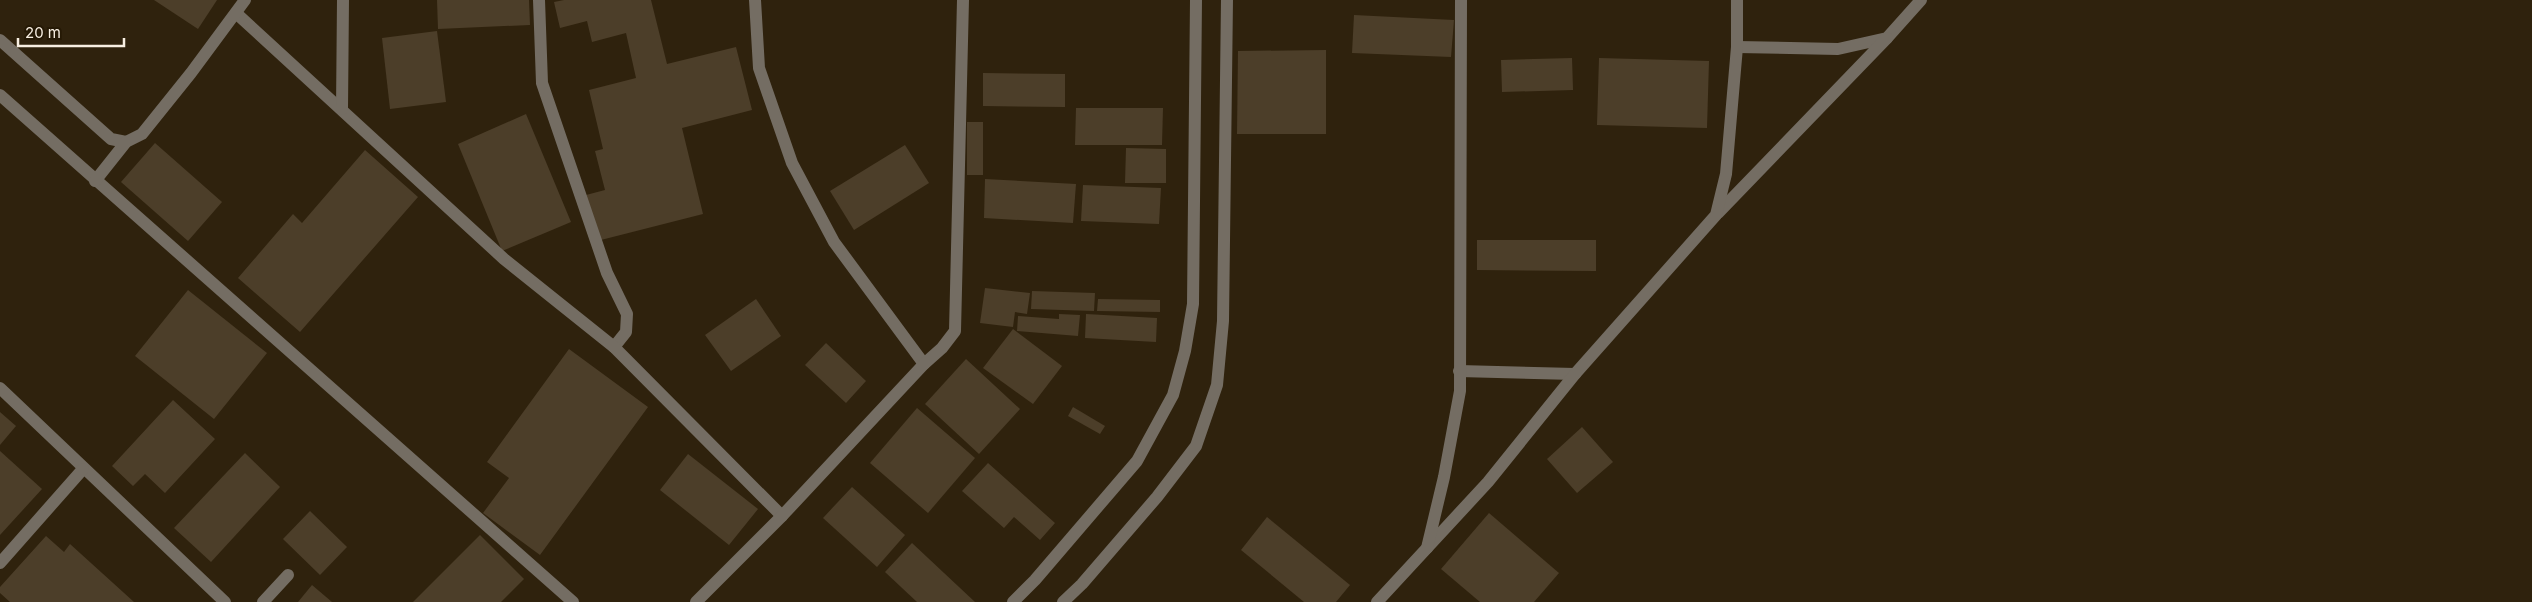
<svg xmlns="http://www.w3.org/2000/svg" width="2532" height="602" font-family="Inter,sans-serif">
<style>
.building{fill:#4c3e29}
.lines{fill:none;stroke-linecap:round;stroke-linejoin:round}
.minor{stroke:#746d63;stroke-width:12}
.tertiary{stroke:#746d63;stroke-width:12}
</style>
<rect width="100%" height="100%" fill="#2f220d"/>
<g class="building">
<path d="M154,0H217L198,29Z"/>
<path d="M437,0H529L530,25L438,29Z"/>
<path d="M564,0H651L667,64L736,47L752,110L682,128L703,214L597,241L586,195L605,190L595,151L603,149L589,90L636,78L626,33L592,42L587,21L560,28L554,2Z"/>
<path d="M1354,15L1454,20L1451,57L1352,53Z"/>
<path d="M437,31L446,102L390,109L382,38Z"/>
<path d="M1326,50V134H1237L1238,51Z"/>
<path d="M1572,58L1573,90L1502,92L1501,60Z"/>
<path d="M1599,58L1709,61L1707,128L1597,125Z"/>
<path d="M983,73L1065,74V107L983,106Z"/>
<path d="M1076,108H1163L1162,145H1075Z"/>
<path d="M526,114L571,222L502,251L458,144Z"/>
<rect x="967" y="122" width="16" height="53"/>
<path d="M155,143L222,202L188,241L121,182Z"/>
<path d="M905,145L929,183L854,230L830,191Z"/>
<path d="M1126,148L1166,149V183H1125Z"/>
<path d="M365,150L418,197L300,332L238,278L293,214L302,223Z"/>
<path d="M985,179L1076,184L1073,223L984,218Z"/>
<path d="M1083,185L1161,188L1159,224L1081,221Z"/>
<path d="M1477,240H1596V271L1477,270Z"/>
<path d="M985,288L1030,293L1027,314L1015,312L1013,327L980,323Z"/>
<path d="M188,290L267,353L214,419L135,356Z"/>
<path d="M1032,291L1095,293L1094,311L1031,309Z"/>
<path d="M756,299L781,336L731,371L705,335Z"/>
<path d="M1098,299L1160,300V312L1097,311Z"/>
<path d="M1059,314L1080,315L1078,336L1017,331L1018,316L1059,319Z"/>
<path d="M1086,314L1157,318L1156,342L1085,338Z"/>
<path d="M1013,329L1062,366L1033,404L983,368Z"/>
<path d="M826,343L866,381L846,403L805,365Z"/>
<path d="M569,349L648,407L540,555L483,513L509,478L487,462Z"/>
<path d="M966,359L1020,409L979,454L925,404Z"/>
<path d="M173,400L215,439L165,493L145,474L133,486L112,466Z"/>
<path d="M1073,407L1105,426L1100,434L1068,416Z"/>
<path d="M917,408L975,458L928,513L870,463Z"/>
<path d="M0,412L16,426L0,445Z"/>
<path d="M1582,427L1613,462L1577,493L1547,459Z"/>
<path d="M0,451L42,489L0,535Z"/>
<path d="M245,453L280,487L211,562L174,528Z"/>
<path d="M688,454L758,509L729,545L660,490Z"/>
<path d="M988,463L1055,523L1040,540L1014,517L1004,528L962,491Z"/>
<path d="M852,487L905,535L877,567L823,518Z"/>
<path d="M310,511L347,547L320,575L283,539Z"/>
<path d="M1489,513L1559,573L1534,602H1480L1441,569Z"/>
<path d="M1267,517L1350,585L1336,602H1304L1241,550Z"/>
<path d="M480,535L524,579L501,602H413Z"/>
<path d="M46,536L64,552L70,544L134,602H10L0,593V587Z"/>
<path d="M912,543L975,602H917L885,572Z"/>
<path d="M312,585L332,602H298Z"/>
</g>
<g class="lines">
<g class="minor">
<path d="M539,0L542,83L607,273L627,314L626,332L614,347"/>
<path d="M755,0L759,68L792,163L834,242L924,364"/>
<path d="M237,14L504,259L614,347L782,516"/>
<path d="M0,40L111,139L126,142"/>
<path d="M1737,47L1838,49L1887,38L1921,0"/>
<path d="M0,95L573,602"/>
<path d="M342,109L343,0"/>
<path d="M95,181L126,142L142,134L191,73L245,0"/>
<path d="M1718,213L1887,38"/>
<path d="M1459,371L1575,374"/>
<path d="M0,388L225,602"/>
<path d="M1427,548L1488,482L1575,374L1716,215L1726,174L1737,47V0"/>
<path d="M0,563L83,469"/>
<path d="M263,602L288,575"/>
<path d="M696,602L782,516L924,364L942,348L955,331L963,0"/>
<path d="M1377,602L1427,548L1444,477L1460,391L1461,0"/>
</g>
<g class="tertiary">
<path d="M1013,602L1035,580L1137,461L1173,395L1185,351L1193,304L1196,0"/>
<path d="M1063,602L1082,584L1157,497L1196,446L1217,385L1223,321L1227,0"/>
</g>
</g>
<path d="M18 38v8h106v-8" fill="none" stroke="#f8efe2" stroke-width="2.5"/>
<text x="25" y="38" font-size="15" fill="#f8efe2" stroke="#251905" stroke-width="4" paint-order="stroke">20 m</text>
</svg>
